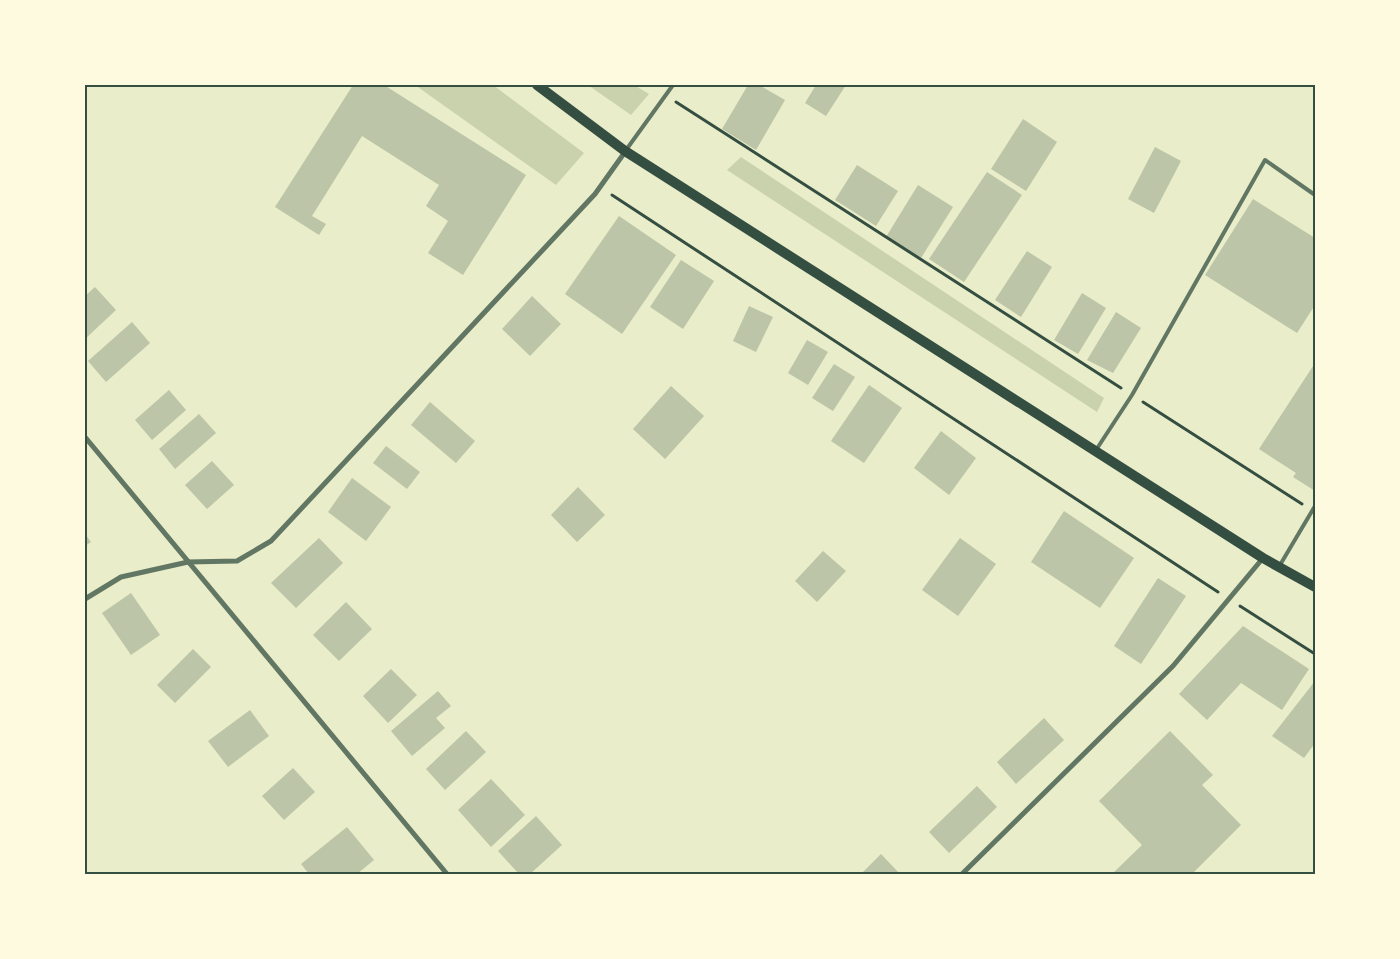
<svg xmlns="http://www.w3.org/2000/svg" width="1400" height="959" font-family="'PT Sans',sans-serif">
<style>
.green{fill:#cad2ad}
.building{fill:#bcc5a7}
.lines{fill:none;stroke-linecap:round;stroke-linejoin:round}
.path{stroke:#344e41;stroke-width:3}
.service{stroke:#617663;stroke-width:4}
.minor{stroke:#617663;stroke-width:5}
.secondary{stroke:#344e41;stroke-width:10}
.neatline{fill:none;stroke:#344e41;stroke-width:2}
</style>
<rect width="100%" height="100%" fill="#e9edc9"/>
<g class="green">
<path d="M415,85H493L584,153L556,185Z"/>
<path d="M588,85H634L649,94L631,115Z"/>
<path d="M741,157L1104,398L1097,412L727,170Z"/>
</g>
<g class="building">
<path d="M353,85H384L526,175L463,275L428,253L448,221L426,206L439,185L362,136L312,216L326,224L319,235L275,207Z"/>
<path d="M748,85H759L785,100L756,150L722,129Z"/>
<path d="M816,85H846L826,116L805,103Z"/>
<path d="M1023,119L1057,142L1026,191L991,169Z"/>
<path d="M1155,147L1181,161L1154,213L1128,199Z"/>
<path d="M857,165L898,191L876,226L835,200Z"/>
<path d="M987,172L1022,195L964,282L929,259Z"/>
<path d="M918,185L953,207L921,258L886,237Z"/>
<path d="M1253,199L1315,238V305L1297,333L1205,275Z"/>
<path d="M619,216L676,255L622,334L565,294Z"/>
<path d="M1027,251L1052,267L1021,317L995,300Z"/>
<path d="M681,260L714,281L683,329L650,307Z"/>
<path d="M95,287L116,310L85,339V296Z"/>
<path d="M1082,293L1106,308L1078,354L1054,340Z"/>
<path d="M532,296L561,324L530,356L502,329Z"/>
<path d="M749,306L773,317L756,352L733,341Z"/>
<path d="M1116,312L1141,328L1113,373L1087,360Z"/>
<path d="M132,322L150,343L106,382L88,361Z"/>
<path d="M807,340L828,352L808,385L788,373Z"/>
<path d="M1315,363V491L1293,477L1296,473L1259,449Z"/>
<path d="M834,364L855,377L833,411L812,398Z"/>
<path d="M869,385L902,408L864,463L831,441Z"/>
<path d="M671,386L704,416L665,459L633,429Z"/>
<path d="M169,390L186,410L152,440L135,420Z"/>
<path d="M430,402L475,441L456,463L411,425Z"/>
<path d="M199,414L216,433L175,469L159,449Z"/>
<path d="M941,431L976,458L949,495L914,468Z"/>
<path d="M386,446L420,472L407,489L373,463Z"/>
<path d="M212,461L234,485L207,509L185,485Z"/>
<path d="M352,478L391,507L366,541L328,512Z"/>
<path d="M578,487L605,515L577,542L551,515Z"/>
<path d="M1064,511L1134,558L1100,608L1031,562Z"/>
<path d="M85,534L91,542L85,546Z"/>
<path d="M319,538L343,563L296,608L271,583Z"/>
<path d="M960,538L996,564L958,616L922,590Z"/>
<path d="M823,551L846,571L817,602L795,581Z"/>
<path d="M1158,578L1186,596L1141,664L1114,646Z"/>
<path d="M131,593L160,635L131,655L102,613Z"/>
<path d="M346,602L372,629L339,661L313,635Z"/>
<path d="M1243,626L1309,669L1282,710L1241,683L1207,720L1179,694Z"/>
<path d="M193,649L211,667L175,703L157,685Z"/>
<path d="M391,669L417,695L388,723L363,696Z"/>
<path d="M1315,681V743L1304,758L1272,736Z"/>
<path d="M438,691L451,706L436,718L445,728L412,756L391,731Z"/>
<path d="M250,710L269,736L228,767L208,741Z"/>
<path d="M1044,718L1064,740L1016,784L997,762Z"/>
<path d="M466,731L486,752L445,790L426,769Z"/>
<path d="M1170,731L1213,775L1202,785L1241,825L1192,874H1112L1142,845L1099,801Z"/>
<path d="M293,768L315,792L284,820L262,796Z"/>
<path d="M491,779L525,815L491,847L458,810Z"/>
<path d="M977,786L997,807L949,853L929,832Z"/>
<path d="M536,816L562,845L530,874H519L498,851Z"/>
<path d="M347,827L374,860L357,874H309L301,864Z"/>
<path d="M881,854L900,874H866L863,872Z"/>
</g>
<g class="lines">
<g class="path">
<path d="M676,102L1121,388"/>
<path d="M612,195L1218,592"/>
<path d="M1143,402L1302,504"/>
<path d="M1240,606L1315,654"/>
</g>
<g class="service">
<path d="M626,150L673,85"/>
<path d="M1096,450L1132,395L1265,160L1315,195"/>
<path d="M1280,565L1315,506"/>
</g>
<g class="minor">
<path d="M85,437L447,874"/>
<path d="M85,599L121,577L188,562L237,561L271,541L595,194L625,152"/>
<path d="M962,874L1173,666L1263,558"/>
</g>
<path class="secondary" d="M537,85L625,151L1263,558L1315,587"/>
</g>
<rect width="1400" height="959" fill="none" stroke="#fefae0" stroke-width="172"/>
<rect x="86" y="86" width="1228" height="787" class="neatline"/>
</svg>
